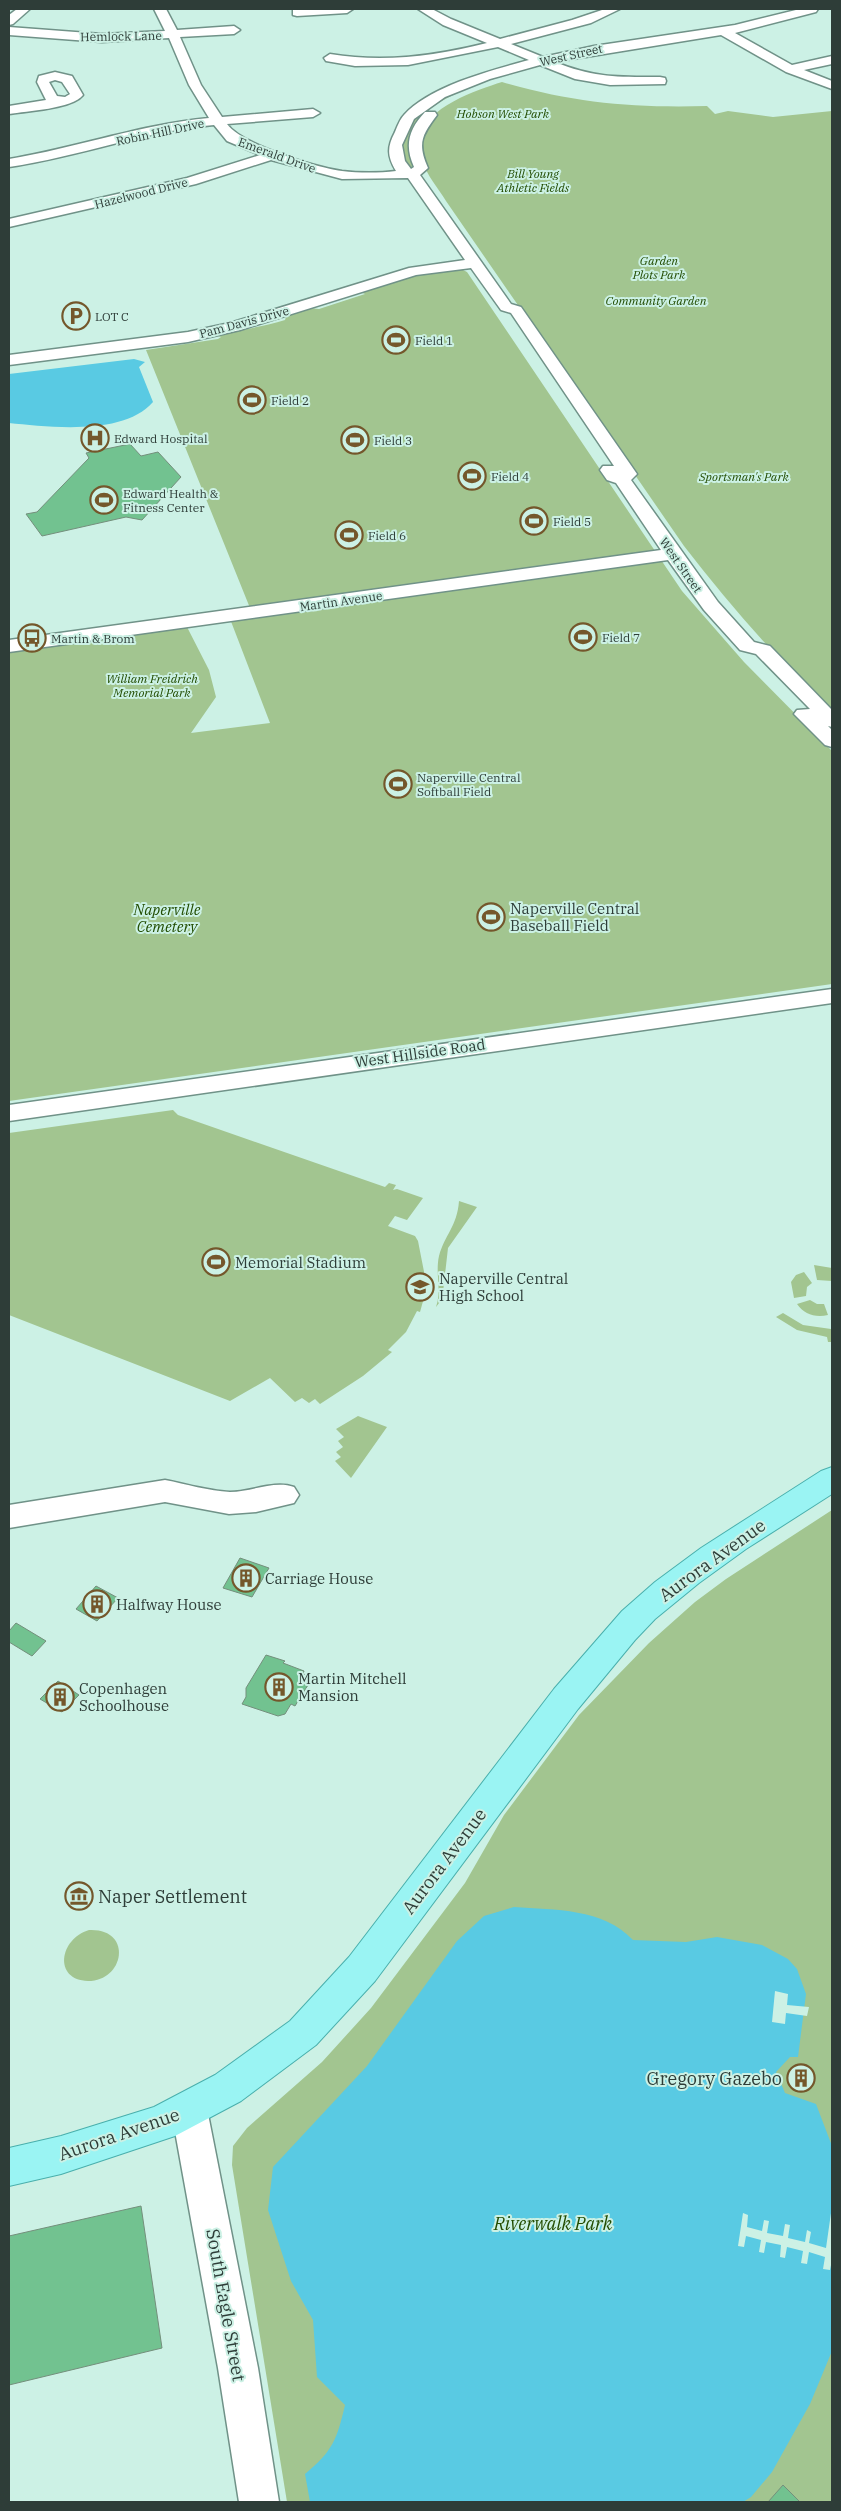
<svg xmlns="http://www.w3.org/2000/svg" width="841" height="2511" font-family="'IBM Plex Serif',serif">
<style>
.green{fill:#a2c590}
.water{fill:#59cae3}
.pier{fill:#ccf1e5}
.building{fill:#72c290;stroke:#748f7c}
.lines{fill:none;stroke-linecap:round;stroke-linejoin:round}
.minor-casing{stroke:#709288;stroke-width:3}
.major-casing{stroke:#49afac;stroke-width:2}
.minor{fill:#fff;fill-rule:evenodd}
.major{fill:#9af4f3;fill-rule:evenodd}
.labels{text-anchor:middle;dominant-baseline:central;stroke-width:4;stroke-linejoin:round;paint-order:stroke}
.far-street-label{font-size:12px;fill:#2e3d38;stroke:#ccf1e5}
.far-park-label{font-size:12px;font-style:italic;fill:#224c00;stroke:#ccf1e5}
.far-poi-label{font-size:12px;fill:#2e3d38;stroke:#ccf1e5;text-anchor:start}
.poi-label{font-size:15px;fill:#2e3d38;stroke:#ccf1e5;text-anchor:start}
.park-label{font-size:15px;font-style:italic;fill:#224c00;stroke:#ccf1e5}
.street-label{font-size:15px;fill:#2e3d38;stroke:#ccf1e5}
.near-street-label{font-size:18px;fill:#2e3d38;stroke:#ccf1e5}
.near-poi-label{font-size:18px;fill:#2e3d38;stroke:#ccf1e5;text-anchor:start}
.near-park-label{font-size:18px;font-style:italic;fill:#224c00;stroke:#ccf1e5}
</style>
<rect width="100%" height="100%" fill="#ccf1e5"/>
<g class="green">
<path d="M531,67C496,79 422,96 410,135C406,150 414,158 412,169L411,170C363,109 493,77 531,67Z"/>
<path d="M502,82C574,103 633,108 707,106L715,114L728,111L773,117L832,111V712C778,661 730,605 684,546L446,201C439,189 426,175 423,161C421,155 419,144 420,138C425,107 477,90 502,82Z"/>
<path d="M461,269L467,272L682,591L744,662L832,751V984L9,1101V652L187,627L209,670L216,697L191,733L270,723L227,611L250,608L146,350L218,339L221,337L218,336C241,329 263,327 285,320L286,317H282L310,308L319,309L365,294L360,292L419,275Z"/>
<path d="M173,1110L178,1115L385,1187L389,1183L396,1185L393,1190L397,1189L423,1198L407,1220L395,1216L388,1226L415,1236L418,1241L427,1287L420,1312L417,1311L406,1332L388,1350L392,1352L363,1376L320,1404L315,1399L309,1403L302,1398L295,1402L270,1378L230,1401L9,1315V1133Z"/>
<path d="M459,1201L477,1207L448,1248L443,1292L445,1295L436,1307C442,1290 435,1274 439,1256C445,1234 457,1227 459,1201Z"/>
<path d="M814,1265L832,1268V1281L817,1280Z"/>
<path d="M804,1272L812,1283L807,1287L806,1296L794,1298L791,1282L796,1275Z"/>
<path d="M810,1300L817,1304H824L828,1315C815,1318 804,1314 797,1304Z"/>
<path d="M783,1313L803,1325L831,1329L832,1342H828L827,1337L797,1330L776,1317Z"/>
<path d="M358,1416L387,1427L351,1478L335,1461L341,1457L336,1452L343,1447L338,1441L344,1437L336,1429Z"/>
<path d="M832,1510V2502H287L232,2165L233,2146L247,2128L322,2062L371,2008L465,1883L504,1815L579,1715L649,1643L695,1602L726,1579Z"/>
<path d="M89,1930C133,1928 125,1981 88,1981C53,1980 59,1939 89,1930Z"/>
</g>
<g class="water">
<path d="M134,359L145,362L139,367L153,402C124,436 49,427 9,423V374Z"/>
<path d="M514,1907C555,1910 603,1908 633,1940L686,1942L717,1937L762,1945L788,1959L797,1969L806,1994L798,2057H790L776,2072L785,2093L816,2104L832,2146V2351L810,2404L772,2472L751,2497L743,2502H310L305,2474C333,2451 337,2439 345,2405L317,2377L313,2320L291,2281L268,2210L273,2167L367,2066L457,1941L484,1916Z"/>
</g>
<g class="pier">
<path d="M775,1991L788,1994L787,2005L809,2007L807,2016L786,2013L785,2024L772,2022Z"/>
<path d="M832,2206V2260L830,2270L823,2269L825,2257L809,2252L807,2264L801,2263L803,2251L787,2247L785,2258L780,2257L781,2245L766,2242L764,2253L759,2252L761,2240L746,2236L744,2247L738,2246L743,2213L748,2215L747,2227L762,2231L764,2220L769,2221L767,2233L783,2236L785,2224L790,2225L788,2238L805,2242L807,2230L811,2232L809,2243L826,2248Z"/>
</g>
<g class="building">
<path d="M130,444L141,456L158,452L181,477L142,520L126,517L42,536L26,514L37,512L89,458L86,453Z"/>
<path d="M240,1558L269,1568L252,1597L223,1588Z"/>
<path d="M96,1586L118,1598L97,1621L76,1609Z"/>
<path d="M16,1623L46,1641L32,1656L9,1642V1631Z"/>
<path d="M266,1655L285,1661L283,1663L304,1671L303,1674L307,1675L302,1683L308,1685L295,1706L291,1704L285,1714L278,1716L242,1704L246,1697V1688Z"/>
<path d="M58,1681L79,1695L62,1712L40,1699Z"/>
<path d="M796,2066L809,2070L814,2081L807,2091L793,2087L789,2075Z"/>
<path d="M141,2206L162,2348L9,2385V2236Z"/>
<path d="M783,2485L800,2502H768Z"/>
</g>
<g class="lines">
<g class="minor-casing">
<g id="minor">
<path d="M17,9H30L13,24L9,25V15Z"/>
<path d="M154,9H166L177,30L234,26L240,30L234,34L180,37L201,85L222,117L313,109L320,113L313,117L227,124C242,145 316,167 342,171C359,173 379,173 396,171C387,156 387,147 395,132C397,127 400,119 404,115C430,86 492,70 529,60L498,47L408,65L355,66L326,61L324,58L330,54C384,63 434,56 487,43L443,25L418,9H432L451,19L500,39L572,20L605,9H620L591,23L511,44L543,57L594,46L735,25L800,9H818L816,12L735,33L792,65L832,56V64L804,70L832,81V89L786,72L721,35L555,62C594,78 619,77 660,77L665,78L666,81L665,84L610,85L575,79L540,65L490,79L445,97L414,119L402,145L405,161L411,169L414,167C404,145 409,129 425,112H435L437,115C422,135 417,143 428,168L420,175L511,304L521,307L637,474L631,480L718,602L754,642L770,646L832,710V727L828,726L832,730V747L825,745L794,714L797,710L810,709L756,654L740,650L704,610L668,560L9,652V640L661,550L616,483L607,480L600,470L603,466H614L511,313L501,310L471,268L416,275L240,330L188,342L9,365V355L188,332L230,323L409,268L465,260L408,178L342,179L271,160L196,184L9,227V219L187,178L260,155L227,141L214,125C145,131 78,157 9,167V159C76,148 142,124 209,118L189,85L169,38L102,42L9,35V27L102,34L165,31Z"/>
<path d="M293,9H353L347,13L297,16L293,15Z"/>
<path d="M55,72L72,76L83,95C72,109 27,111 9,114V106L46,100L37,82L39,76ZM55,80L62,82L70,94L65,97L57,96L49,82Z"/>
<path d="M832,989V1003L9,1121V1105Z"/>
<path d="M165,1480C186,1484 209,1491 230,1492C251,1492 274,1480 294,1487L299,1495L294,1503L256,1512L229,1514L165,1502L9,1528V1505Z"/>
<path d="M189,2091L202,2097L207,2109L258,2368L279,2502H239L218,2368L171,2109L176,2097Z"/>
</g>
</g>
<g class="major-casing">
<path id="major" d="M832,1467V1494L746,1549L699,1583L655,1619L635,1640L578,1709L375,1981L316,2045L241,2101L175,2136L61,2174L9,2186V2148L61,2136L154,2107L215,2075L290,2021L349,1957L554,1689L622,1611L655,1582L701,1548L821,1471Z"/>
</g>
<use href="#minor" class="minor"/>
<use href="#major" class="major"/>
</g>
<defs>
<g id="parking-ring" transform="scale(1.4375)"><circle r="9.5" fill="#ccf1e5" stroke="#74572b" stroke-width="1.5"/><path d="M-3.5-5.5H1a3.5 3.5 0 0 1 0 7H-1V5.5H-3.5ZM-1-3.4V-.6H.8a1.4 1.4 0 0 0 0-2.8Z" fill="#74572b"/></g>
<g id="stadium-ring" transform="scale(1.4375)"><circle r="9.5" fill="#ccf1e5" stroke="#74572b" stroke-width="1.5"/><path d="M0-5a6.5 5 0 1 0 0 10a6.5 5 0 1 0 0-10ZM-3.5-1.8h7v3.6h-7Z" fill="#74572b"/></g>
<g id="hospital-ring" transform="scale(1.4375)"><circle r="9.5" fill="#ccf1e5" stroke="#74572b" stroke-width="1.5"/><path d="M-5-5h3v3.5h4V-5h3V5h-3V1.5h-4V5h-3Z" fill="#74572b"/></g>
<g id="bus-ring" transform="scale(1.4375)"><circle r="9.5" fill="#ccf1e5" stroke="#74572b" stroke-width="1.5"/><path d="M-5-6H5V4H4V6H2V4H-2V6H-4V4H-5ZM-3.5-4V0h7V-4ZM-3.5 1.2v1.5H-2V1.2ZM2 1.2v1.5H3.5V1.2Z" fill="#74572b"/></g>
<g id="school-ring" transform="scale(1.4375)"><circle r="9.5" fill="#ccf1e5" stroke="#74572b" stroke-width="1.5"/><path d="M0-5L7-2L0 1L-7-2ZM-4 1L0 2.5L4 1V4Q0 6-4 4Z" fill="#74572b"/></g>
<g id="building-ring" transform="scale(1.4375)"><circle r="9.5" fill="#ccf1e5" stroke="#74572b" stroke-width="1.5"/><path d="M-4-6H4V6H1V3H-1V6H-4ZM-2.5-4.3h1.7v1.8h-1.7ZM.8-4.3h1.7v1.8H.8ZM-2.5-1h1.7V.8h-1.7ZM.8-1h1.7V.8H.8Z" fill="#74572b"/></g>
<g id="museum-ring" transform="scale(1.4375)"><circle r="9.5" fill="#ccf1e5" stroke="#74572b" stroke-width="1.5"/><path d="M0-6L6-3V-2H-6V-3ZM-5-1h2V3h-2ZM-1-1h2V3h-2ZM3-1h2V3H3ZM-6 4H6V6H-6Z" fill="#74572b"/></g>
</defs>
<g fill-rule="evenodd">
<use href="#parking-ring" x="76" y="316"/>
<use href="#stadium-ring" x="396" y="340"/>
<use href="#stadium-ring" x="252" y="400"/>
<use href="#hospital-ring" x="95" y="438"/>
<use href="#stadium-ring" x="355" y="440"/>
<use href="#stadium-ring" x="472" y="476"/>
<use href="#stadium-ring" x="104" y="500"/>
<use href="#stadium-ring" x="534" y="521"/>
<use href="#stadium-ring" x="349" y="535"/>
<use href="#stadium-ring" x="583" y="637"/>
<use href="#bus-ring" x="32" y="638"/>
<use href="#stadium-ring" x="398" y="784"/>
<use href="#stadium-ring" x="491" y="917"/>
<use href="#stadium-ring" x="216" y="1262"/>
<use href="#school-ring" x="420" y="1287"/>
<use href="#building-ring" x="246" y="1578"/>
<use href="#building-ring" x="97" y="1604"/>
<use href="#building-ring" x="279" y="1687"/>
<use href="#building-ring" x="60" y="1697"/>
<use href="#museum-ring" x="79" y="1896"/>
<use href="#building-ring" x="801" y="2078"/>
</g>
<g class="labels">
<g class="far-street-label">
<text transform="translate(121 36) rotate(-1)">Hemlock Lane</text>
<text transform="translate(571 55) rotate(-13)">West Street</text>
<text transform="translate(160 132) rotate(-12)">Robin Hill Drive</text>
<text transform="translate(277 155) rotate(20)">Emerald Drive</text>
<text transform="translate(141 193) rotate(-14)">Hazelwood Drive</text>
<text transform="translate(244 322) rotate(-15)">Pam Davis Drive</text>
<text transform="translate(681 565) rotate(55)">West Street</text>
<text transform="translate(341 601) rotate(-8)">Martin Avenue</text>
</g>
<g class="far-park-label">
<text x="503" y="113">Hobson West Park</text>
<text x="533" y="173">Bill Young<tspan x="533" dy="14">Athletic Fields</tspan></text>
<text x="659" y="260">Garden<tspan x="659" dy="14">Plots Park</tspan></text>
<text x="656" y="300">Community Garden</text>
<text x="744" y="476">Sportsman's Park</text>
<text x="152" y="678">William Freidrich<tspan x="152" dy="14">Memorial Park</tspan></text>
</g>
<g class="far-poi-label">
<text x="95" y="316">LOT C</text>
<text x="415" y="340">Field 1</text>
<text x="271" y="400">Field 2</text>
<text x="114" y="438">Edward Hospital</text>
<text x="374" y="440">Field 3</text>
<text x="491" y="476">Field 4</text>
<text x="123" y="493">Edward Health &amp;<tspan x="123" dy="14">Fitness Center</tspan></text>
<text x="553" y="521">Field 5</text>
<text x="368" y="535">Field 6</text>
<text x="602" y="637">Field 7</text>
<text x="51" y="638">Martin &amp; Brom</text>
<text x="417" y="777">Naperville Central<tspan x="417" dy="14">Softball Field</tspan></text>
</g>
<g class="poi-label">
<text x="510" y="908">Naperville Central<tspan x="510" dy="17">Baseball Field</tspan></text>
<text x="235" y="1262">Memorial Stadium</text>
<text x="439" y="1278">Naperville Central<tspan x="439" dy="17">High School</tspan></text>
<text x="265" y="1578">Carriage House</text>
<text x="116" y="1604">Halfway House</text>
<text x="298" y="1678">Martin Mitchell<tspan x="298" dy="17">Mansion</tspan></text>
<text x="79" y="1688">Copenhagen<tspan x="79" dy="17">Schoolhouse</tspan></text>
</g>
<g class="park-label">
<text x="167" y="909">Naperville<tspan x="167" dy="17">Cemetery</tspan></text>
</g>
<g class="street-label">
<text transform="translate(420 1053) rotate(-8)">West Hillside Road</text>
</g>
<g class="near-street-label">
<text transform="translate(712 1560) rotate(-36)">Aurora Avenue</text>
<text transform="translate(444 1861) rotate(-53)">Aurora Avenue</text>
<text transform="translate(119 2134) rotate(-19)">Aurora Avenue</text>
<text transform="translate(226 2305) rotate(80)">South Eagle Street</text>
</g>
<g class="near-poi-label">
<text x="98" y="1896">Naper Settlement</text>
<text x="782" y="2078" text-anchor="end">Gregory Gazebo</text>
</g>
<g class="near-park-label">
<text x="553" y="2223">Riverwalk Park</text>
</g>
</g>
<rect width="841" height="2511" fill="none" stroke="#2e3d38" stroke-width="20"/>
</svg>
